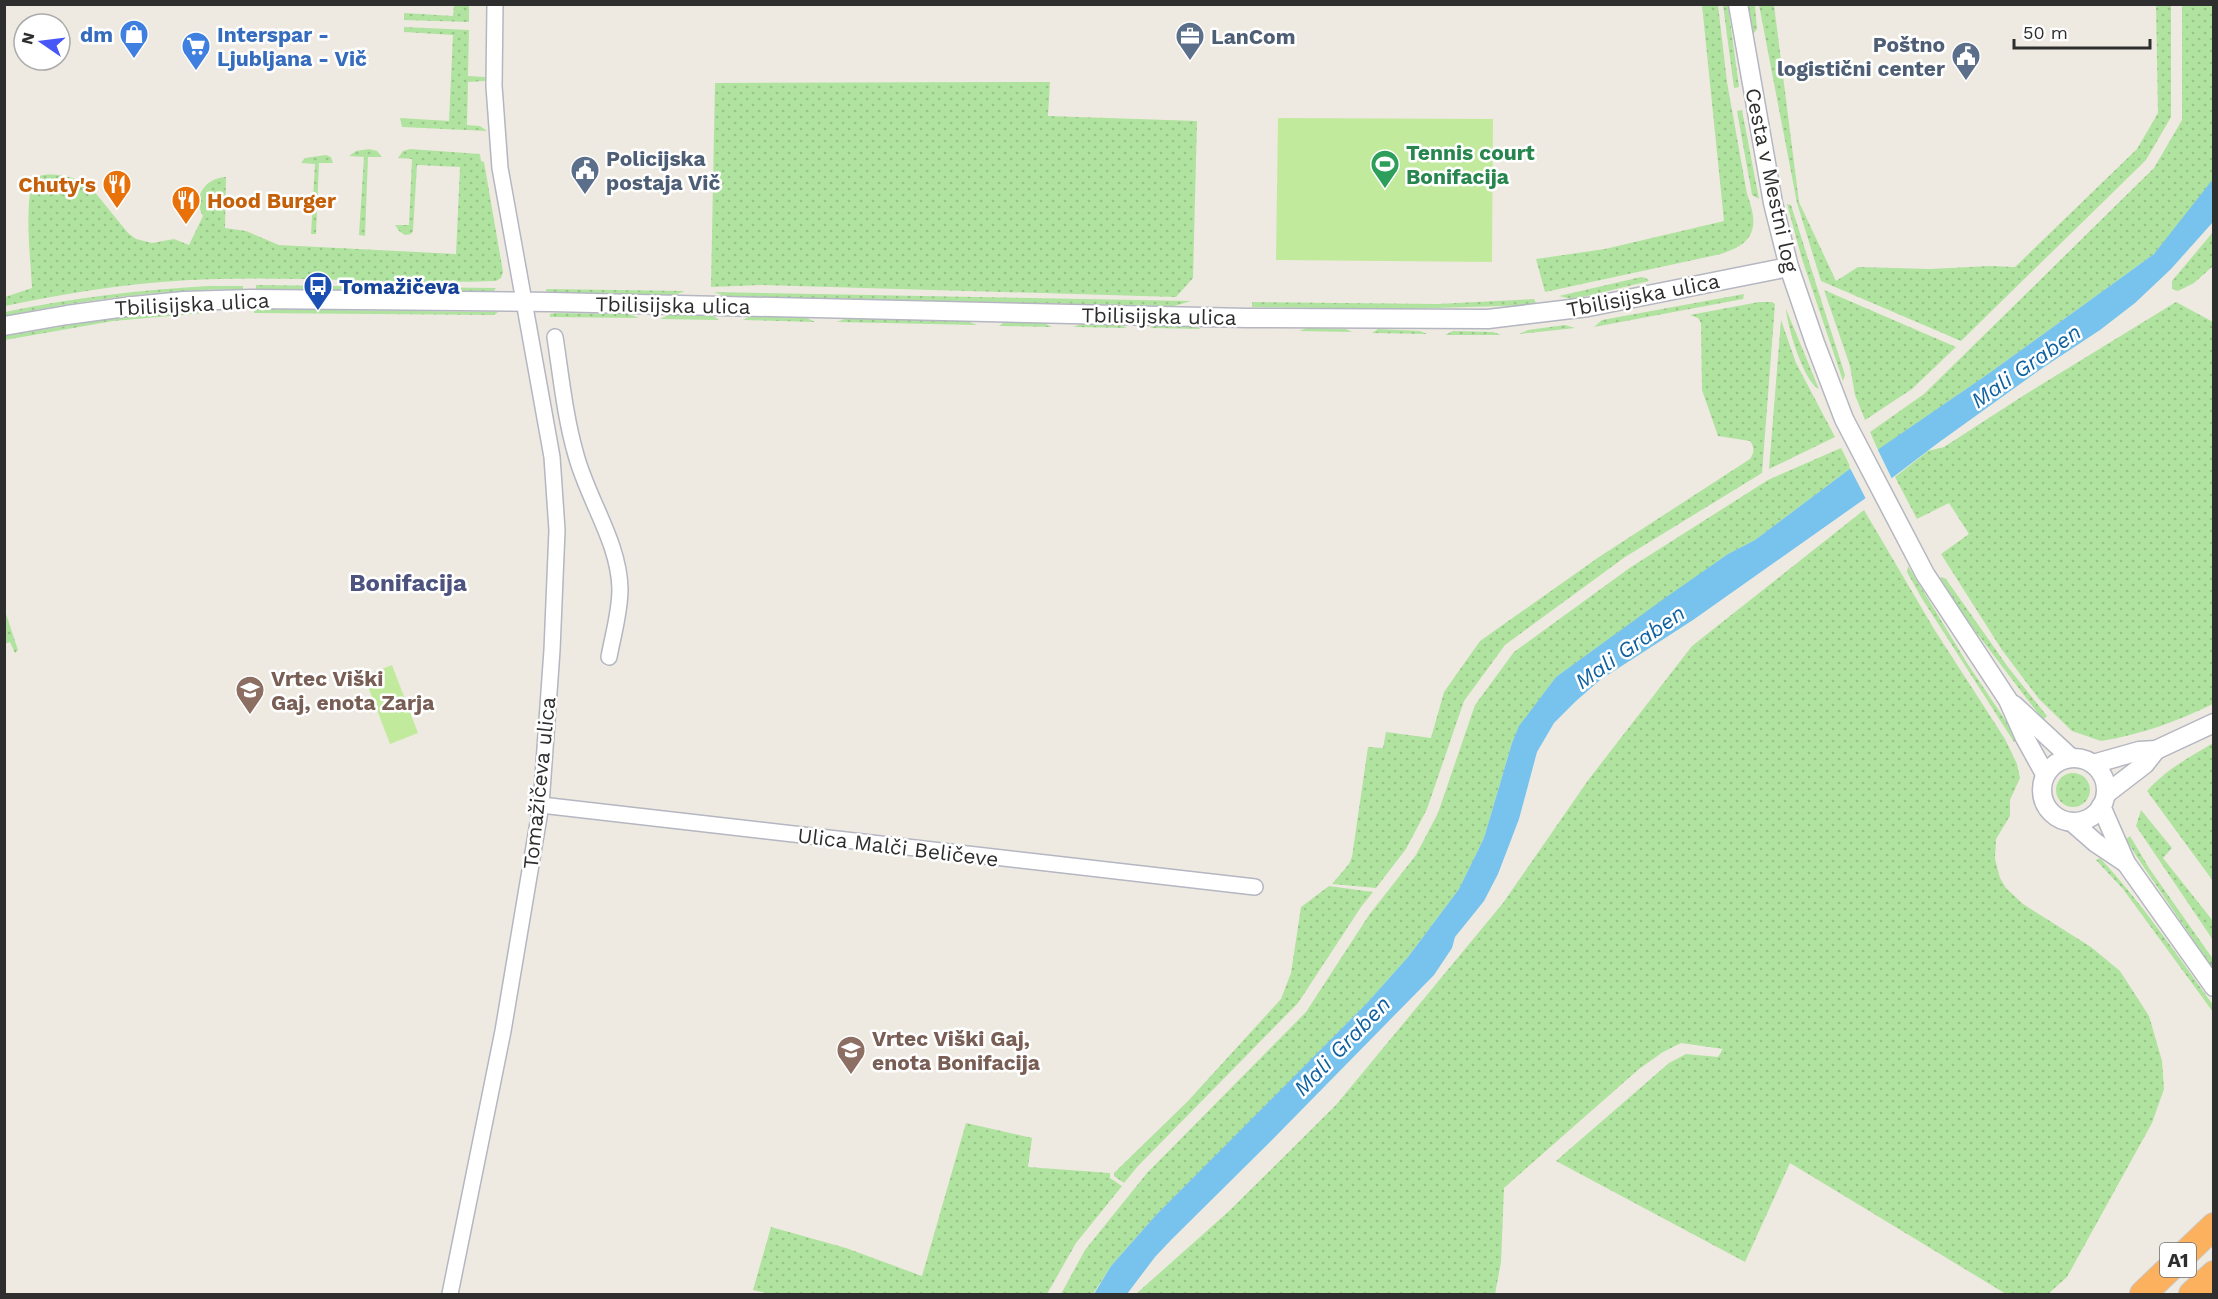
<svg xmlns="http://www.w3.org/2000/svg" width="2218" height="1299" font-family="'Work Sans',sans-serif">
<style>
.green{fill:url(#green-dots)}
.pitch{fill:#c2ea9c}
.water{fill:#77c3ed}
.pier{fill:#efeae1}
.lines{fill:none;stroke-linecap:round;stroke-linejoin:round}
.minor-casing{stroke:#b4b6c1;stroke-width:18}
.tertiary-casing{stroke:#b4b6c1;stroke-width:21}
.motorway-casing{stroke:#c9c9c9;stroke-width:28}
.minor{stroke:#fff;stroke-width:15}
.tertiary{stroke:#fff;stroke-width:18}
.motorway{stroke:#fcb15f;stroke-width:26}
.labels{text-anchor:middle;dominant-baseline:central;stroke-width:5;stroke-linejoin:round;paint-order:stroke}
.shield{fill:#fff;stroke:#6d6d6d;stroke-width:1.5}
.shield-label{font-size:20px;font-weight:bold;fill:#2e2e2e}
.shop-label{font-size:21px;font-weight:bold;fill:#366cbe;stroke:#fff;text-anchor:end}
.service-label{font-size:21px;font-weight:bold;fill:#4e5e75;stroke:#fff;text-anchor:start}
.leisure-label{font-size:21px;font-weight:bold;fill:#27864d;stroke:#fff;text-anchor:start}
.street-label{font-size:21px;fill:#2e2e2e;stroke:#fff}
.food-label{font-size:21px;font-weight:bold;fill:#c56008;stroke:#fff;text-anchor:end}
.transit-label{font-size:21px;font-weight:bold;fill:#164399;stroke:#fff;text-anchor:start}
.education-label{font-size:21px;font-weight:bold;fill:#785e54;stroke:#fff;text-anchor:start}
.water-label{font-size:22px;font-style:italic;fill:#1061a0;stroke:#fff}
.quarter-label{font-size:24px;font-weight:bold;fill:#4e527f;stroke:#fff}
</style>
<defs>
<pattern id="green-dots" width="8" height="8" patternUnits="userSpaceOnUse" patternTransform="scale(1.5)"><rect width="8" height="8" fill="#b0e39f"/><path d="M2 2h.1M6 6h.1" fill="none" stroke="#98c389" stroke-width="1.8" stroke-linecap="round"/></pattern>
</defs>
<rect width="100%" height="100%" fill="#efeae1"/>
<g class="green">
<path d="M454,5H469V22L404,20V13L453,16Z"/>
<path d="M1702,5H1718L1727,82L1747,194C1759,226 1756,243 1721,254L1545,292L1536,259L1605,249L1724,221Z"/>
<path d="M1723,5H1728L1739,87L1734,88Z"/>
<path d="M1748,5H1755L1757,29L1754,33H1752Z"/>
<path d="M1759,5H1774L1799,202L1836,281L1858,267L1930,269L1990,266L2015,267L2137,149L2158,113L2156,5H2171V117L2146,160L1961,341L1821,281L1797,203Z"/>
<path d="M2182,5H2213V179L2201,197L2154,254L1988,374L1878,450L1870,432L1924,394L2154,168L2182,120Z"/>
<path d="M404,27L469,30L468,76L485,77V81L468,82L467,125L480,126L487,131L402,127L400,118L449,121L453,35L404,32Z"/>
<path d="M1050,82L1048,116L1197,121L1193,278L1176,297L761,285L711,287L715,83Z"/>
<path d="M1742,110L1759,199L1752,195L1737,111Z"/>
<path d="M369,149L377,151L382,157H368L365,236L359,235L364,157L349,156L356,151Z"/>
<path d="M410,149L480,154L481,161L484,162L503,272L501,278L496,281C385,285 273,273 162,282C109,286 57,295 5,306V297L32,288C30,252 25,216 32,180C45,169 75,177 89,185L128,233L136,239L152,243L174,239L189,245L203,216C192,197 205,178 226,177L225,228L246,231L279,245L456,254L460,167L417,165L413,231L411,234L405,235L399,231L395,225H409L412,159L398,158L403,151Z"/>
<path d="M326,155L331,157L333,163H319L316,234H311L315,164L301,163L305,158Z"/>
<path d="M1787,204L1791,205L1845,375L1843,381L1802,259Z"/>
<path d="M2213,232V266L2194,283L2178,291L2172,289V281Z"/>
<path d="M1641,277L1646,278L1649,281L1579,298L1571,299L1559,296Z"/>
<path d="M256,285L496,288L493,292H486L256,290Z"/>
<path d="M208,286H243V289C163,289 83,300 5,316V312C72,298 139,290 208,286Z"/>
<path d="M546,289L685,291L675,295L553,293L546,291Z"/>
<path d="M1824,290L1956,347L1912,389L1865,420L1855,395L1850,366Z"/>
<path d="M714,292L1191,301L1174,306L727,297Z"/>
<path d="M1744,294L1743,299L1594,327L1602,320Z"/>
<path d="M1534,299L1537,305L1403,309L1252,307V302L1437,304Z"/>
<path d="M1759,302H1772L1775,304L1762,473L1625,557L1505,645L1464,701L1427,809L1406,849L1376,888L1332,884L1349,864L1352,857L1368,747L1383,748L1386,732L1431,738L1444,692L1480,641L1599,557L1750,459C1754,454 1755,447 1750,441L1718,436L1702,390L1701,323L1698,318L1690,315Z"/>
<path d="M2176,302L2213,322V704C2175,722 2143,734 2101,741L2072,731L2039,699L2002,650L1941,554L1969,534L1949,503L1917,519L1895,477L1928,451L1944,447L2026,394Z"/>
<path d="M254,309L498,312L494,315L254,313Z"/>
<path d="M1786,309L1819,389C1804,383 1787,326 1786,309Z"/>
<path d="M197,310L204,313L113,321L5,340V336L112,318Z"/>
<path d="M555,313L629,314L639,318L550,317V314Z"/>
<path d="M669,315H712L719,320L660,319Z"/>
<path d="M750,316L807,318L815,322L743,320Z"/>
<path d="M847,318L967,321L977,325L837,322Z"/>
<path d="M1781,320L1796,363L1835,437L1769,469Z"/>
<path d="M1006,321L1042,322L1052,327L999,326Z"/>
<path d="M1084,323L1119,324L1127,328L1073,327Z"/>
<path d="M1158,325L1194,326L1201,329L1149,328Z"/>
<path d="M1565,325L1575,328L1519,334L1528,330Z"/>
<path d="M1307,328L1346,329L1352,332L1299,331Z"/>
<path d="M1378,329L1420,331L1427,334L1372,333Z"/>
<path d="M1453,331L1493,332L1501,335H1445Z"/>
<path d="M1841,448L1851,468L1755,540L1728,554L1556,677L1519,727L1512,743L1484,838L1459,889L1408,957L1367,1003L1156,1215L1111,1266L1093,1294H1061L1085,1250L1147,1173L1306,1012L1369,915L1416,855L1438,813L1475,705L1514,652L1631,567L1768,480Z"/>
<path d="M1864,510L1934,629L2005,739L2017,764L2020,778L2010,800V816L1996,839L1995,859L2000,878L2006,888L2023,904L2091,947L2120,971L2149,1016L2162,1061L2164,1089L2152,1123L2067,1277L2048,1294H2006L1790,1163L1745,1262L1556,1161L1669,1063L1686,1054L1718,1057L1723,1049L1681,1043L1663,1052L1639,1069L1504,1188L1501,1262L1495,1294H1136L1228,1212L1336,1105L1503,903L1589,779L1692,646Z"/>
<path d="M1908,566L1967,663L2018,739L2014,742L1921,597L1907,572Z"/>
<path d="M1942,577L1946,579L2008,667L2047,716L2043,720L1963,615L1940,578Z"/>
<path d="M4,608L18,650L15,653L10,642L5,644Z"/>
<path d="M2213,743V881L2147,791C2165,770 2190,757 2213,743Z"/>
<circle cx="2073" cy="790" r="17"/>
<path d="M2141,810L2172,848L2163,858L2213,921V940L2136,826Z"/>
<path d="M2130,836L2149,868L2213,959V969L2137,857L2126,839Z"/>
<path d="M2100,858C2142,903 2177,955 2213,1005V1012L2123,889L2096,860Z"/>
<path d="M1329,886L1373,892L1361,907L1298,1003L1137,1167L1124,1183L1114,1176V1173L1188,1101L1281,999L1291,973L1301,907Z"/>
<path d="M966,1123L1032,1138L1028,1167L1110,1173V1178L1122,1186L1076,1243L1047,1294H771L753,1290L771,1227L846,1248L922,1276Z"/>
</g>
<g class="pitch">
<path d="M1278,118L1493,119L1492,262L1276,260Z"/>
<path d="M392,665L418,733L390,744L364,676Z"/>
</g>
<path class="water" d="M2213,179V222L2171,269L2135,303L2100,330L2041,369L1938,443L1863,500L1693,620L1600,680L1576,701L1554,723L1537,752L1519,819L1498,874L1484,901L1455,937L1452,948L1434,975L1272,1140L1171,1240L1155,1257L1127,1294H1094L1111,1266L1156,1215L1367,1003L1408,957L1459,889L1484,838L1512,743L1519,726L1556,677L1665,598L1728,554L1755,540L1851,468L1988,374L2154,254Z"/>
<path class="pier" d="M1877,448L1893,481L1867,501L1849,466Z"/>
<g class="lines">
<g class="minor-casing">
<g id="minor">
<path d="M555,337C561,376 565,417 576,455C588,500 619,542 620,589C620,612 613,635 609,657"/>
<path d="M541,805L1255,887"/>
<path d="M450,1294L503,1031L541,805L552,650L557,530L552,457L500,168L494,86L495,4"/>
</g>
</g>
<g class="tertiary-casing">
<g id="tertiary">
<path d="M1738,4L1773,203L1789,267L1815,343L1844,419L1925,574L2008,700L2025,738L2045,774"/>
<path d="M4,326L67,315L133,306L184,301L251,299L551,302L1247,318L1488,319L1588,307L1789,267"/>
<path d="M2014,705L2070,757"/>
<circle cx="2074" cy="790" r="32"/>
<path d="M2093,764L2139,751L2156,750L2214,723"/>
<path d="M2106,794L2145,764L2156,750"/>
<path d="M2101,806L2126,863L2214,987"/>
<path d="M2072,822L2096,843L2126,863"/>
</g>
</g>
<g class="motorway-casing">
<g id="motorway">
<path d="M2143,1294L2214,1226"/>
<path d="M2192,1294L2214,1274"/>
</g>
</g>
<use href="#minor" class="minor"/>
<use href="#tertiary" class="tertiary"/>
<use href="#motorway" class="motorway"/>
</g>
<defs>
<g id="shop-pin" transform="scale(1.5)"><path d="M0 17L-7.5 6A9.5 9.5 0 1 1 7.5 6Z" fill="#3f7fe0" stroke="#fff"/><path d="M-5-2.5h2.3a2.7 3.5 0 0 1 5.4 0H5L5.5 6h-11ZM-1.5-2.5h3a1.5 2.3 0 0 0-3 0Z" fill="#fff"/></g>
<g id="office-pin" transform="scale(1.5)"><path d="M0 17L-7.5 6A9.5 9.5 0 1 1 7.5 6Z" fill="#5c6f8a" stroke="#fff"/><path d="M-6-3h4V-5.5h4V-3h4V5H-6ZM-1-4.5V-3h2v-1.5ZM-6 0V1H6V0Z" fill="#fff"/></g>
<g id="supermarket-pin" transform="scale(1.5)"><path d="M0 17L-7.5 6A9.5 9.5 0 1 1 7.5 6Z" fill="#3f7fe0" stroke="#fff"/><path d="M-6-5.5h2.5l.6 2H6L4.5 2H-2.5L-4.4-4H-6ZM-1.5 3.2a1.3 1.3 0 1 0 .1 0ZM3 3.2a1.3 1.3 0 1 0 .1 0Z" fill="#fff"/></g>
<g id="civic-pin" transform="scale(1.5)"><path d="M0 17L-7.5 6A9.5 9.5 0 1 1 7.5 6Z" fill="#5c6f8a" stroke="#fff"/><path d="M-.6-6.5H3V-4.5H.6V-3L4-1V1h2V6H-6V1h2V-1L-.6-3ZM-1.2 2.5V6h2.4V2.5Z" fill="#fff"/></g>
<g id="stadium-pin" transform="scale(1.5)"><path d="M0 17L-7.5 6A9.5 9.5 0 1 1 7.5 6Z" fill="#2e9e5b" stroke="#fff"/><path d="M0-5a6.5 5 0 1 0 0 10a6.5 5 0 1 0 0-10ZM-3.5-1.8h7v3.6h-7Z" fill="#fff"/></g>
<g id="restaurant-pin" transform="scale(1.5)"><path d="M0 17L-7.5 6A9.5 9.5 0 1 1 7.5 6Z" fill="#e8710a" stroke="#fff"/><path d="M-5-6h1v4h1v-4h1v4h1v-4h1v5L-1.5 .5V6h-2V.5L-5-1ZM5-6V6H3V1.5H1.5Q1.5-4 5-6Z" fill="#fff"/></g>
<g id="bus-pin" transform="scale(1.5)"><path d="M0 17L-7.5 6A9.5 9.5 0 1 1 7.5 6Z" fill="#1a4fb4" stroke="#fff"/><path d="M-5-6H5V4H4V6H2V4H-2V6H-4V4H-5ZM-3.5-4V0h7V-4ZM-3.5 1.2v1.5H-2V1.2ZM2 1.2v1.5H3.5V1.2Z" fill="#fff"/></g>
<g id="school-pin" transform="scale(1.5)"><path d="M0 17L-7.5 6A9.5 9.5 0 1 1 7.5 6Z" fill="#8d6e63" stroke="#fff"/><path d="M0-5L7-2L0 1L-7-2ZM-4 1L0 2.5L4 1V4Q0 6-4 4Z" fill="#fff"/></g>
</defs>
<g fill-rule="evenodd">
<use href="#shop-pin" x="134" y="34"/>
<use href="#office-pin" x="1190" y="36"/>
<use href="#supermarket-pin" x="196" y="46"/>
<use href="#civic-pin" x="1966" y="56"/>
<use href="#stadium-pin" x="1385" y="164"/>
<use href="#civic-pin" x="585" y="170"/>
<use href="#restaurant-pin" x="117" y="184"/>
<use href="#restaurant-pin" x="186" y="200"/>
<use href="#bus-pin" x="318" y="286"/>
<use href="#school-pin" x="250" y="690"/>
<use href="#school-pin" x="851" y="1050"/>
</g>
<g class="labels">
<rect class="shield" x="2160" y="1243" width="36" height="34" rx="4.5"/>
<g class="shield-label">
<text x="2178" y="1260">A1</text>
</g>
<g class="shop-label">
<text x="113" y="34">dm</text>
<text x="217" y="34" text-anchor="start">Interspar -<tspan x="217" dy="24">Ljubljana - Vič</tspan></text>
</g>
<g class="service-label">
<text x="1211" y="36">LanCom</text>
<text x="1945" y="44" text-anchor="end">Poštno<tspan x="1945" dy="24">logistični center</tspan></text>
<text x="606" y="158">Policijska<tspan x="606" dy="24">postaja Vič</tspan></text>
</g>
<g class="leisure-label">
<text x="1406" y="152">Tennis court<tspan x="1406" dy="24">Bonifacija</tspan></text>
</g>
<g class="street-label">
<text transform="translate(1772 180) rotate(78)">Cesta v Mestni log</text>
<text transform="translate(1643 295) rotate(-11)">Tbilisijska ulica</text>
<text transform="translate(192 304) rotate(-3)">Tbilisijska ulica</text>
<text transform="translate(673 305) rotate(1)">Tbilisijska ulica</text>
<text transform="translate(1159 316) rotate(1)">Tbilisijska ulica</text>
<text transform="translate(539 783) rotate(-84)">Tomažičeva ulica</text>
<text transform="translate(898 847) rotate(7)">Ulica Malči Beličeve</text>
</g>
<g class="food-label">
<text x="96" y="184">Chuty's</text>
<text x="207" y="200" text-anchor="start">Hood Burger</text>
</g>
<g class="transit-label">
<text x="339" y="286">Tomažičeva</text>
</g>
<g class="education-label">
<text x="271" y="678">Vrtec Viški<tspan x="271" dy="24">Gaj, enota Zarja</tspan></text>
<text x="872" y="1038">Vrtec Viški Gaj,<tspan x="872" dy="24">enota Bonifacija</tspan></text>
</g>
<g class="water-label">
<text transform="translate(2026 366) rotate(-35)">Mali Graben</text>
<text transform="translate(1630 647) rotate(-35)">Mali Graben</text>
<text transform="translate(1342 1046) rotate(-46)">Mali Graben</text>
</g>
<g class="quarter-label">
<text x="408" y="583">Bonifacija</text>
</g>
</g>
<rect width="2218" height="1299" fill="none" stroke="#2e2e2e" stroke-width="12"/>
<g transform="translate(42 42) rotate(284)"><circle r="28" fill="#ffffff" stroke="#ababab" stroke-width="1.5"/>
<path d="M0-4.5L10 22L0 15L-10 22Z" fill="#4656f7"/>
<text y="-9" font-size="16" font-weight="bold" text-anchor="middle" fill="#2e2e2e">N</text>
</g>
<path d="M2014 39v9h136v-9" fill="none" stroke="#2e2e2e" stroke-width="3"/>
<text x="2023" y="39" font-size="18" fill="#2e2e2e" stroke="#ffffff" stroke-width="4.5" paint-order="stroke">50 m</text>
</svg>
